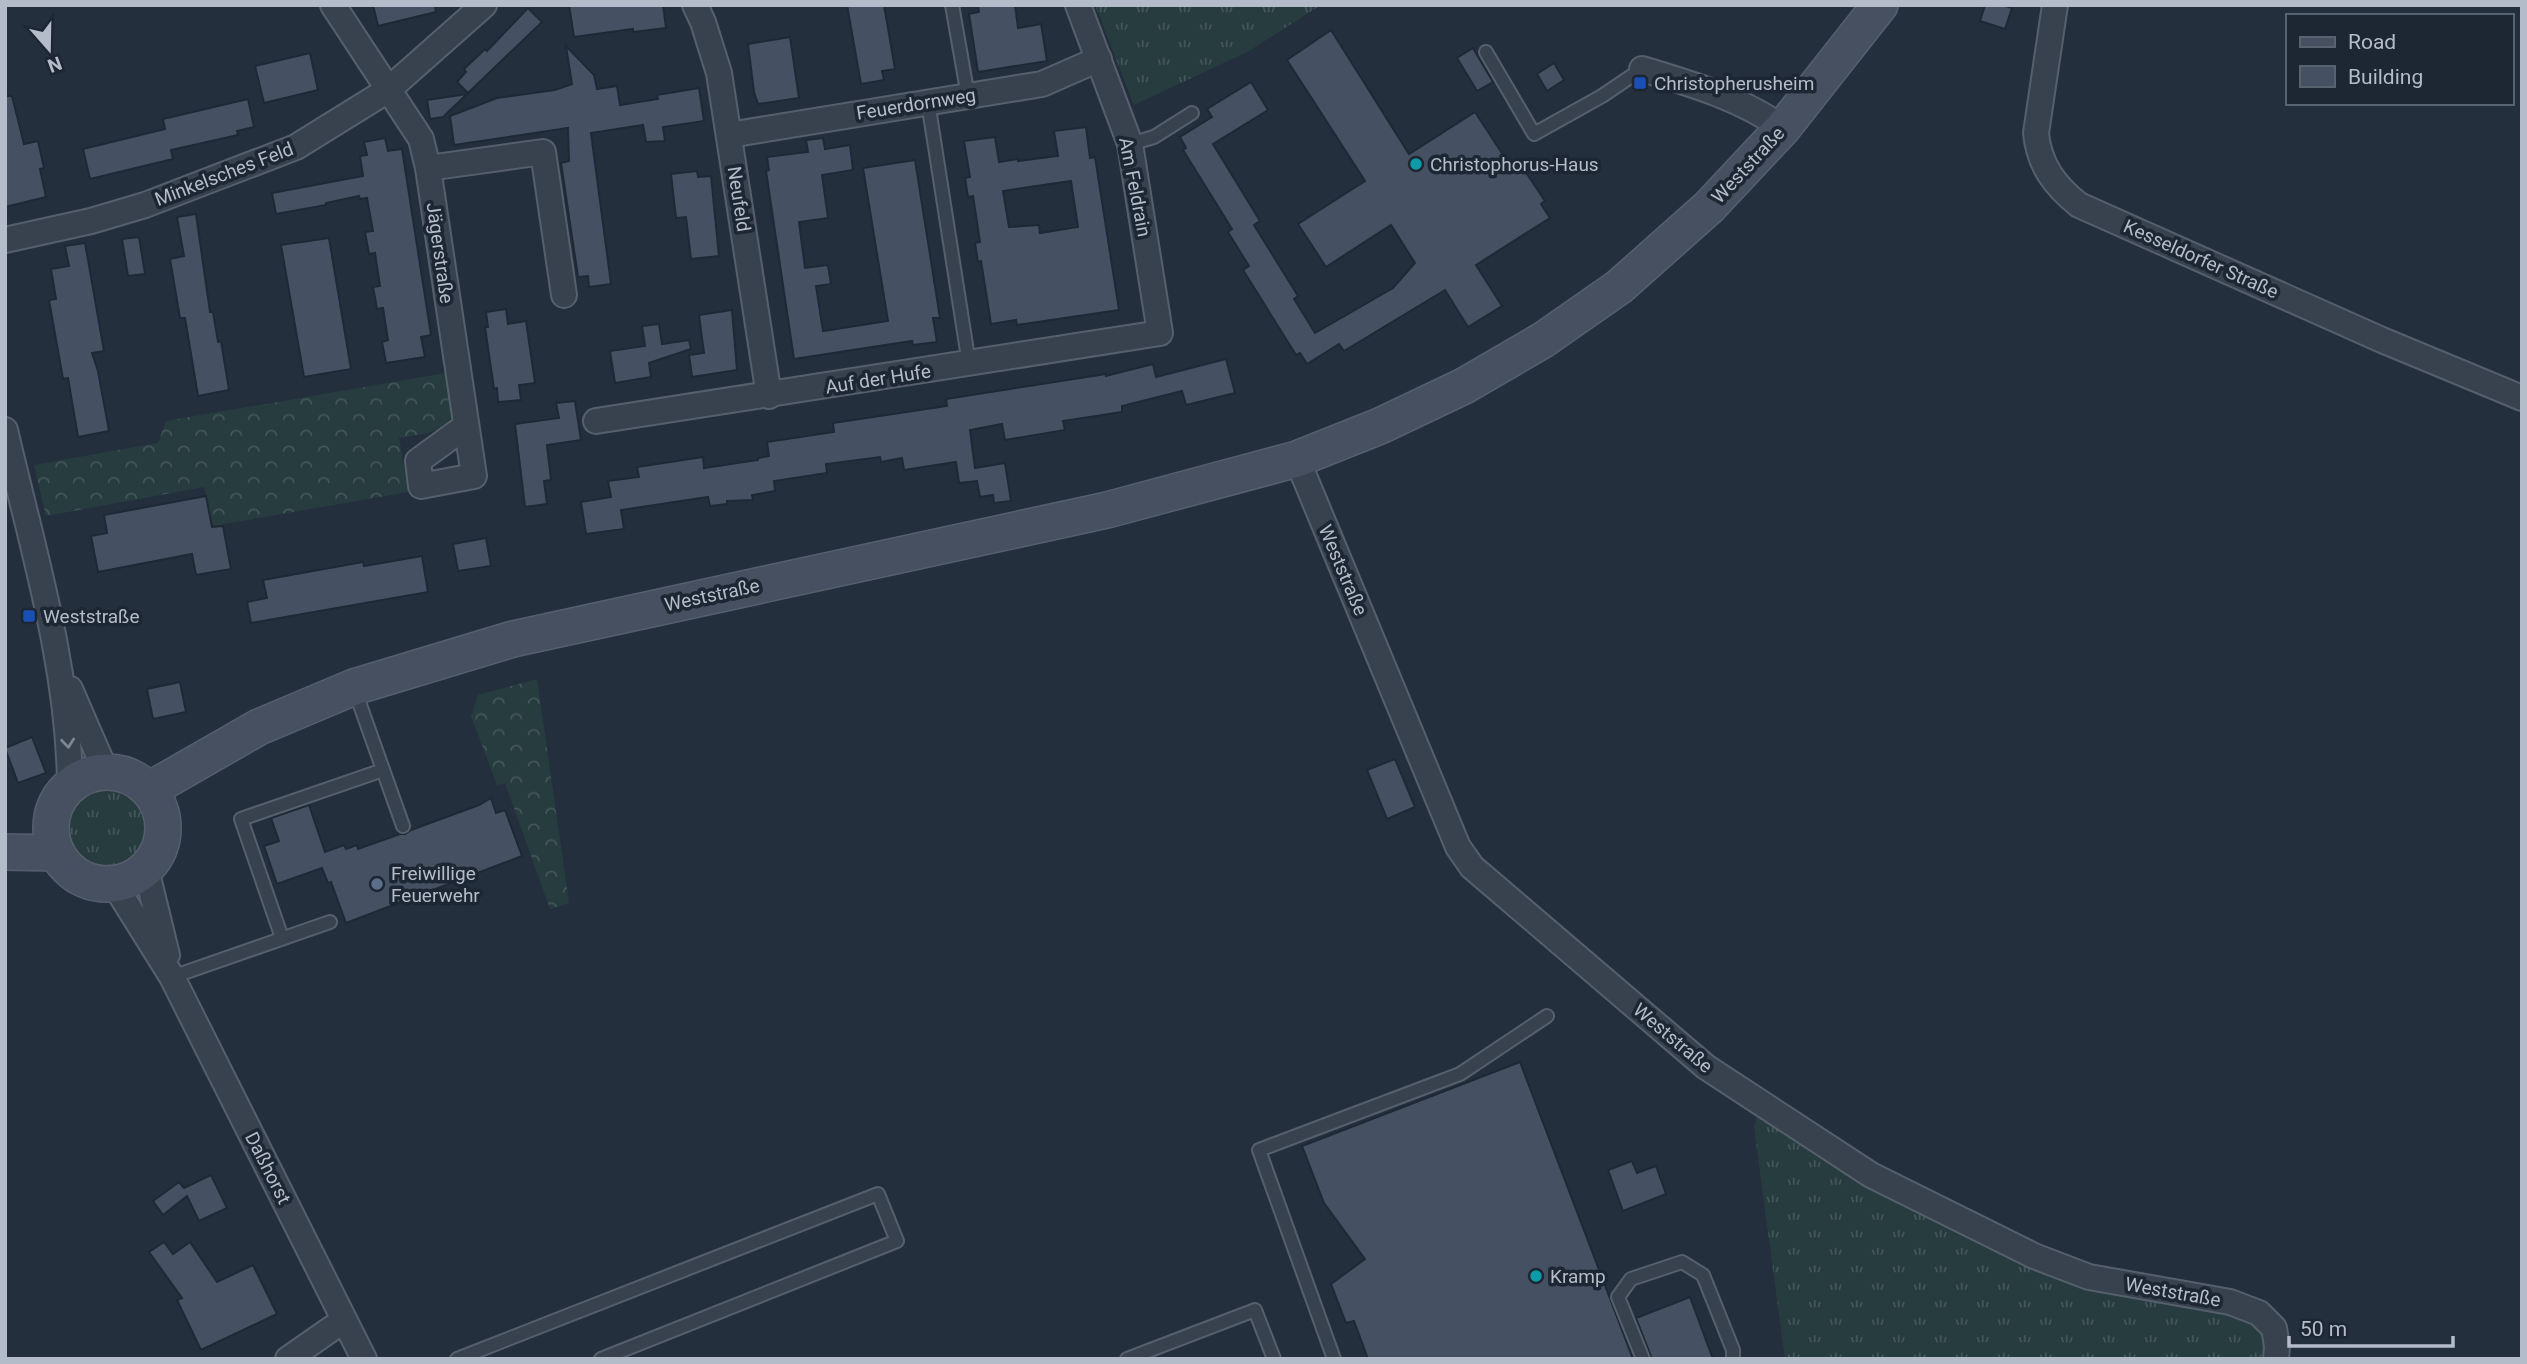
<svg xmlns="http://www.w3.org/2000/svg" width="2527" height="1364" font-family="Roboto,sans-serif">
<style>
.grass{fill:url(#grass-tufts)}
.forest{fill:url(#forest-crowns)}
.building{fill:#455162;stroke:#1f2835;stroke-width:2;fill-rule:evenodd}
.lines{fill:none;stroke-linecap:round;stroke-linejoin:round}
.lane-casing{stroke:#565f6c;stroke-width:16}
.street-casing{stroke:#565f6c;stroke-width:28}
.secondary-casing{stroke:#565f6c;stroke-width:38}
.lane{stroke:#38414e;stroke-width:12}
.street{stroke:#38414e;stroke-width:24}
.secondary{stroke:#465061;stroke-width:35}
.oneway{stroke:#7c8592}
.transit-dot{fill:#1a4fb4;stroke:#1d2633;stroke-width:2.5}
.culture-dot{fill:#0f9aa8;stroke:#1d2633;stroke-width:2.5}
.service-dot{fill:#5c6f8a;stroke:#1d2633;stroke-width:2.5}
.labels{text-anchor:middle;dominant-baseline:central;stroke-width:7;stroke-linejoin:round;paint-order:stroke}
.poi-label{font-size:19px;fill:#b4bcc9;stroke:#1d2633;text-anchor:start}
.street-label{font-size:19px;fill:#b4bcc9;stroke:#1d2633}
</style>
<defs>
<pattern id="grass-tufts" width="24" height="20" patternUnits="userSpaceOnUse" patternTransform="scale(1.75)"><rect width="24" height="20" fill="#263c3f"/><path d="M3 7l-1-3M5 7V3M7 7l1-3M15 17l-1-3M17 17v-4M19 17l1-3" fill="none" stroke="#435659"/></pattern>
<pattern id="forest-crowns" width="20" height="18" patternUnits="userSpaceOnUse" patternTransform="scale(1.75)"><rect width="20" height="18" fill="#263c3f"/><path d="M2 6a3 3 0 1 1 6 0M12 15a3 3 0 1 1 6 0" fill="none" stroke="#435659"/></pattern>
</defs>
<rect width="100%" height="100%" fill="#242f3e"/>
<g class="grass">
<path d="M1095,5H1321L1249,51L1134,105Z"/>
<circle cx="108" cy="829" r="45"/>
<path d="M1758,1113L1980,1242L2252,1316L2266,1331L2270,1359H1785L1754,1127Z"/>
</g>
<g class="forest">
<path d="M446,373L453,415L447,426L428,433L399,438L408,492L213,526L204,487L46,516L34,465L158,443L166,421Z"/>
<path d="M537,679L569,903L550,909L505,783L497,785L471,716L478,695Z"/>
</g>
<g class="building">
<path d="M373,5H435L436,12L378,26Z"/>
<path d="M569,5H663L666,28L633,32V29L574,37Z"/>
<path d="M847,5H884L895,69L882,71L884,80L861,84Z"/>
<path d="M978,5H1015L1018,28L1041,24L1047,61L978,72L969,14L979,12Z"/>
<path d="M1985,5H2002L2012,8L2005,29L1980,21Z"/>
<path d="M528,8L542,22L468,93L457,82L466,72L464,69L485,49L487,51Z"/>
<path d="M1331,30L1409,154L1475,112L1509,164L1517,159L1545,201L1541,204L1550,218L1476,265L1502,306L1468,327L1445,290L1344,351L1339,344L1307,364L1300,353L1296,355L1243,270L1249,266L1228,232L1232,229L1183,150L1186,148L1180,137L1212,117L1207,109L1251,82L1268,110L1213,144L1260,221L1254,225L1298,296L1294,299L1315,333L1393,288L1415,263L1391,225L1326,267L1298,224L1365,181L1287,60Z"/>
<path d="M790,37L799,98L758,104L754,92L748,44Z"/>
<path d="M566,46L594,75L597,89L617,86L620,105L658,99L657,95L699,88L704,121L663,127L665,141L646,142L643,125L591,133L611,284L589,287L588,276L578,277L561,163L569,161L568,128L454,145L450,116L497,98L555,90L572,84Z"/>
<path d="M1473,48L1493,82L1477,91L1457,58Z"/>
<path d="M310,53L318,90L264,103L255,66Z"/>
<path d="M1554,63L1564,80L1547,91L1537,74Z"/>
<path d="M467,94L443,117L430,119L427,100Z"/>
<path d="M5,96H12L24,144L38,141L44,168L40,169L46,197L5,207Z"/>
<path d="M248,99L254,127L237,131L238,135L171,150L173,159L90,179L83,149L165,129L163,119Z"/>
<path d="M1086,127L1090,158L1095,157L1119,310L1017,325L1016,320L991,324L981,261L978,262L975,243L980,242L973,196L968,197L965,178L970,177L964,141L995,137L999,162L1018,159V161L1058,156L1054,131ZM1071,181L1078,227L1040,233L1039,225L1009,227L1003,191Z"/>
<path d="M385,138L388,151L402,149L431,335L421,337L425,357L386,363L382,342L388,340L383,308L377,309L373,287L380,286L375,253L369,254L365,232L373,231L367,198L360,199L359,196L326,203V205L276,214L272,193L363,176L360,156L367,155L364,142Z"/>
<path d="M823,138L825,149L850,145L853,170L822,175L828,218L799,222L805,268L828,265L831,284L816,286L823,331L888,321L863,168L915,160L940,318H933L937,342L913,345L912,341L794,359L766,171L769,170L767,157L808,152L806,140Z"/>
<path d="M697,171L698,177L711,176L719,256L691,259L686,217L676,218L671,174Z"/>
<path d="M196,214L210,312H213L218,342L221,341L229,390L198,396L185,318H180L170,259L184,256L177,217Z"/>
<path d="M139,237L145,274L128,276L122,239Z"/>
<path d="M329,238L351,369L304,377L281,245Z"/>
<path d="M85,243L104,351L92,353L98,371L109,431L78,437L68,378L63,379L49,300L56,299L51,269L69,266L65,246Z"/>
<path d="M506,309L508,324L526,321L535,383L519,385L521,400L498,402L497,388L494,389L485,327H488L486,312Z"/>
<path d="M732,310L737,370L692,377L689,355L704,353L699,315Z"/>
<path d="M659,324L662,344L689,340L691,349L649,363L651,377L615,383L610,351L645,346L642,326Z"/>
<path d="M1226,359L1235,393L1186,405L1182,391L1122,406V412L1063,421L1065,430L1005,440L1002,424L970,430L975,468L1005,463L1011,501L994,503L993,495L980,497L977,481L959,483L956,462L904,470L902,458L881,462L880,457L826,464L827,473L774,481L775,491L752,495L753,500L727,501V504L710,506L708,497L621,510L624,529L586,534L581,502L611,497L608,481L639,477L637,467L703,457L704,468L758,460V458L769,456L767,442L834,432L833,423L947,406L946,399L1106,374V376L1153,364L1156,377Z"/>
<path d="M575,401L581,440L547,445L551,480L544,481L547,504L525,507L515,424L559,418L556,403Z"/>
<path d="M206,496L212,527L223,526L231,569L196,575L192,554L98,572L91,536L107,533L104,515Z"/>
<path d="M486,538L491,566L458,571L453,544Z"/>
<path d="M422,556L428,592L251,623L247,602L267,598L263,580L363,562L364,566Z"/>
<path d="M180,682L186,712L153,719L147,689Z"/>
<path d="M32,737L46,773L18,783L5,748Z"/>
<path d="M1395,759L1415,807L1387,819L1367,770Z"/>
<path d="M491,798L496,813L505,810L522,856L346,923L331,882L328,883L322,868L277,884L264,846L279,841L271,818L309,805L325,852L344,845L346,849L357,845L358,849L400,834H405L411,830L479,805Z"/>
<path d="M1520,1062L1633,1359H1368L1354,1321L1346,1323L1331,1284L1365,1259L1324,1203L1302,1146Z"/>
<path d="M1632,1161L1637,1173L1656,1166L1666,1194L1623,1211L1608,1170Z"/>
<path d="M211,1175L227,1208L199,1221L187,1196L163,1215L153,1201L179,1182L184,1188Z"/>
<path d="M164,1242L173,1254L190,1242L217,1282L253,1265L277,1314L201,1350L177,1300L182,1298L149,1252Z"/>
<path d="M1690,1297L1713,1359H1652L1636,1318Z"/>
</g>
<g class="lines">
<g class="lane-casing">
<g id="lane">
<path d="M952,5L968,96"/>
<path d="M1486,52L1534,134L1602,96L1642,69"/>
<path d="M928,102L969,364"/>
<path d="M1130,144L1154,137L1192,113"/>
<path d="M354,688L403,826"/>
<path d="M282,938L241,819L383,770"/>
<path d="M172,977L330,922"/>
<path d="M457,1359L878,1194L897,1241L601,1359"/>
<path d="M1127,1359L1255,1310L1274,1359"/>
<path d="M1334,1359L1259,1150L1460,1074L1547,1016"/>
<path d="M1643,1359L1618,1297L1631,1279L1682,1262L1703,1275L1733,1350V1359"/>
</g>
</g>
<g class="street-casing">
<g id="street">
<path d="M333,5L421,139L428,168L474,476L421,486L418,461L466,426"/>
<path d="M695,5L703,22L719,73L769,396"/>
<path d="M2055,5L2036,133C2039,165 2055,186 2079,205L2382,340L2522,398"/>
<path d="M1642,69C1692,84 1740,98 1783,128"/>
<path d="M729,135L1042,84L1099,59"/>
<path d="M428,168L543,152L564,295"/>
<path d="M5,240L91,221L145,205L296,147L388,90L484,5"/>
<path d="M596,421L1160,333L1130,144L1078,5"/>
<path d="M5,430C32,547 69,665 70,786"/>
<path d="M1297,459L1458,847L1472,867L1706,1067L1871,1175L2034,1256L2089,1277L2230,1302L2259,1313L2274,1328L2277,1346L2276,1359"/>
<path d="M70,689L106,772"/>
<path d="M146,869L167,955"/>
<path d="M114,884L172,977L364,1359"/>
<path d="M288,1359L344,1320"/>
</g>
</g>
<g class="secondary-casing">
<g id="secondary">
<circle cx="107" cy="828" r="56"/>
<path d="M149,790L259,727L354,687L513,639L1107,510L1297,459L1380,426L1464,386L1543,340L1619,287L1709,207L1783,128L1880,5"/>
<path d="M5,852L57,853"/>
</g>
</g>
<use href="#lane" class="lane"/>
<use href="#street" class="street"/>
<use href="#secondary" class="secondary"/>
</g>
<defs><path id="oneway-chevron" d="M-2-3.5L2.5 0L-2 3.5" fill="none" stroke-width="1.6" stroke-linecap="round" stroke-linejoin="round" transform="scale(1.75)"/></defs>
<use class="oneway" href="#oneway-chevron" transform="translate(68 743) rotate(84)"/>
<g class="transit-dot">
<rect x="1633" y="76" width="14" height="14" rx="3.5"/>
<rect x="22" y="609" width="14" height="14" rx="3.5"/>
</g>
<g class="culture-dot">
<circle cx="1416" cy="164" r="7"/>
<circle cx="1536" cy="1276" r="7"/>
</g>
<circle class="service-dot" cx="377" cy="884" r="7"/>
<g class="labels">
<g class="poi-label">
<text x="1654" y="83">Christopherusheim</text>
<text x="1430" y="164">Christophorus-Haus</text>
<text x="43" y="616">Weststraße</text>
<text x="391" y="873">Freiwillige<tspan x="391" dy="22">Feuerwehr</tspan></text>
<text x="1550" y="1276">Kramp</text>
</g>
<g class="street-label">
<text transform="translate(916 104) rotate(-9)">Feuerdornweg</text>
<text transform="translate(1748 165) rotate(-47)">Weststraße</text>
<text transform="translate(224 174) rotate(-21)">Minkelsches Feld</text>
<text transform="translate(1135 187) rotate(79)">Am Feldrain</text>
<text transform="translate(739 199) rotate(81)">Neufeld</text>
<text transform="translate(440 253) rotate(82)">Jägerstraße</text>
<text transform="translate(2201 259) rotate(24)">Kesseldorfer Straße</text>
<text transform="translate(878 379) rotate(-9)">Auf der Hufe</text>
<text transform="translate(1343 570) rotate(67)">Weststraße</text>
<text transform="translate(712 595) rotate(-12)">Weststraße</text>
<text transform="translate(1673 1038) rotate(40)">Weststraße</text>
<text transform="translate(268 1168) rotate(63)">Daßhorst</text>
<text transform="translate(2173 1292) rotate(10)">Weststraße</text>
</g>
</g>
<rect width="2527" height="1364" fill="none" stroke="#b4bcc9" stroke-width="14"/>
<rect x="2286" y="14" width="228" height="91" fill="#1d2633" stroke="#59626f" stroke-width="2"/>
<rect x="2300" y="37" width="35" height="10" fill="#465061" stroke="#59626f" stroke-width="2"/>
<text x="2348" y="49" font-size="21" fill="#b4bcc9">Road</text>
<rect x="2300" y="66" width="35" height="21" fill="#455162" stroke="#59626f" stroke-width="2"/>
<text x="2348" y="84" font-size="21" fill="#b4bcc9">Building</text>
<g transform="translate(49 49) rotate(160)" stroke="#1d2633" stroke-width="5" paint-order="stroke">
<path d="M0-5L12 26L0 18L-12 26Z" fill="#b4bcc9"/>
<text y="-10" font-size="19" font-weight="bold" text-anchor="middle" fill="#b4bcc9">N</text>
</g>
<path d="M2289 1336v10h164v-10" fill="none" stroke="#b4bcc9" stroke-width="3.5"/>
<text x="2300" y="1336" font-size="21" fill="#b4bcc9" stroke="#1d2633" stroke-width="5" paint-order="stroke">50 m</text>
</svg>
